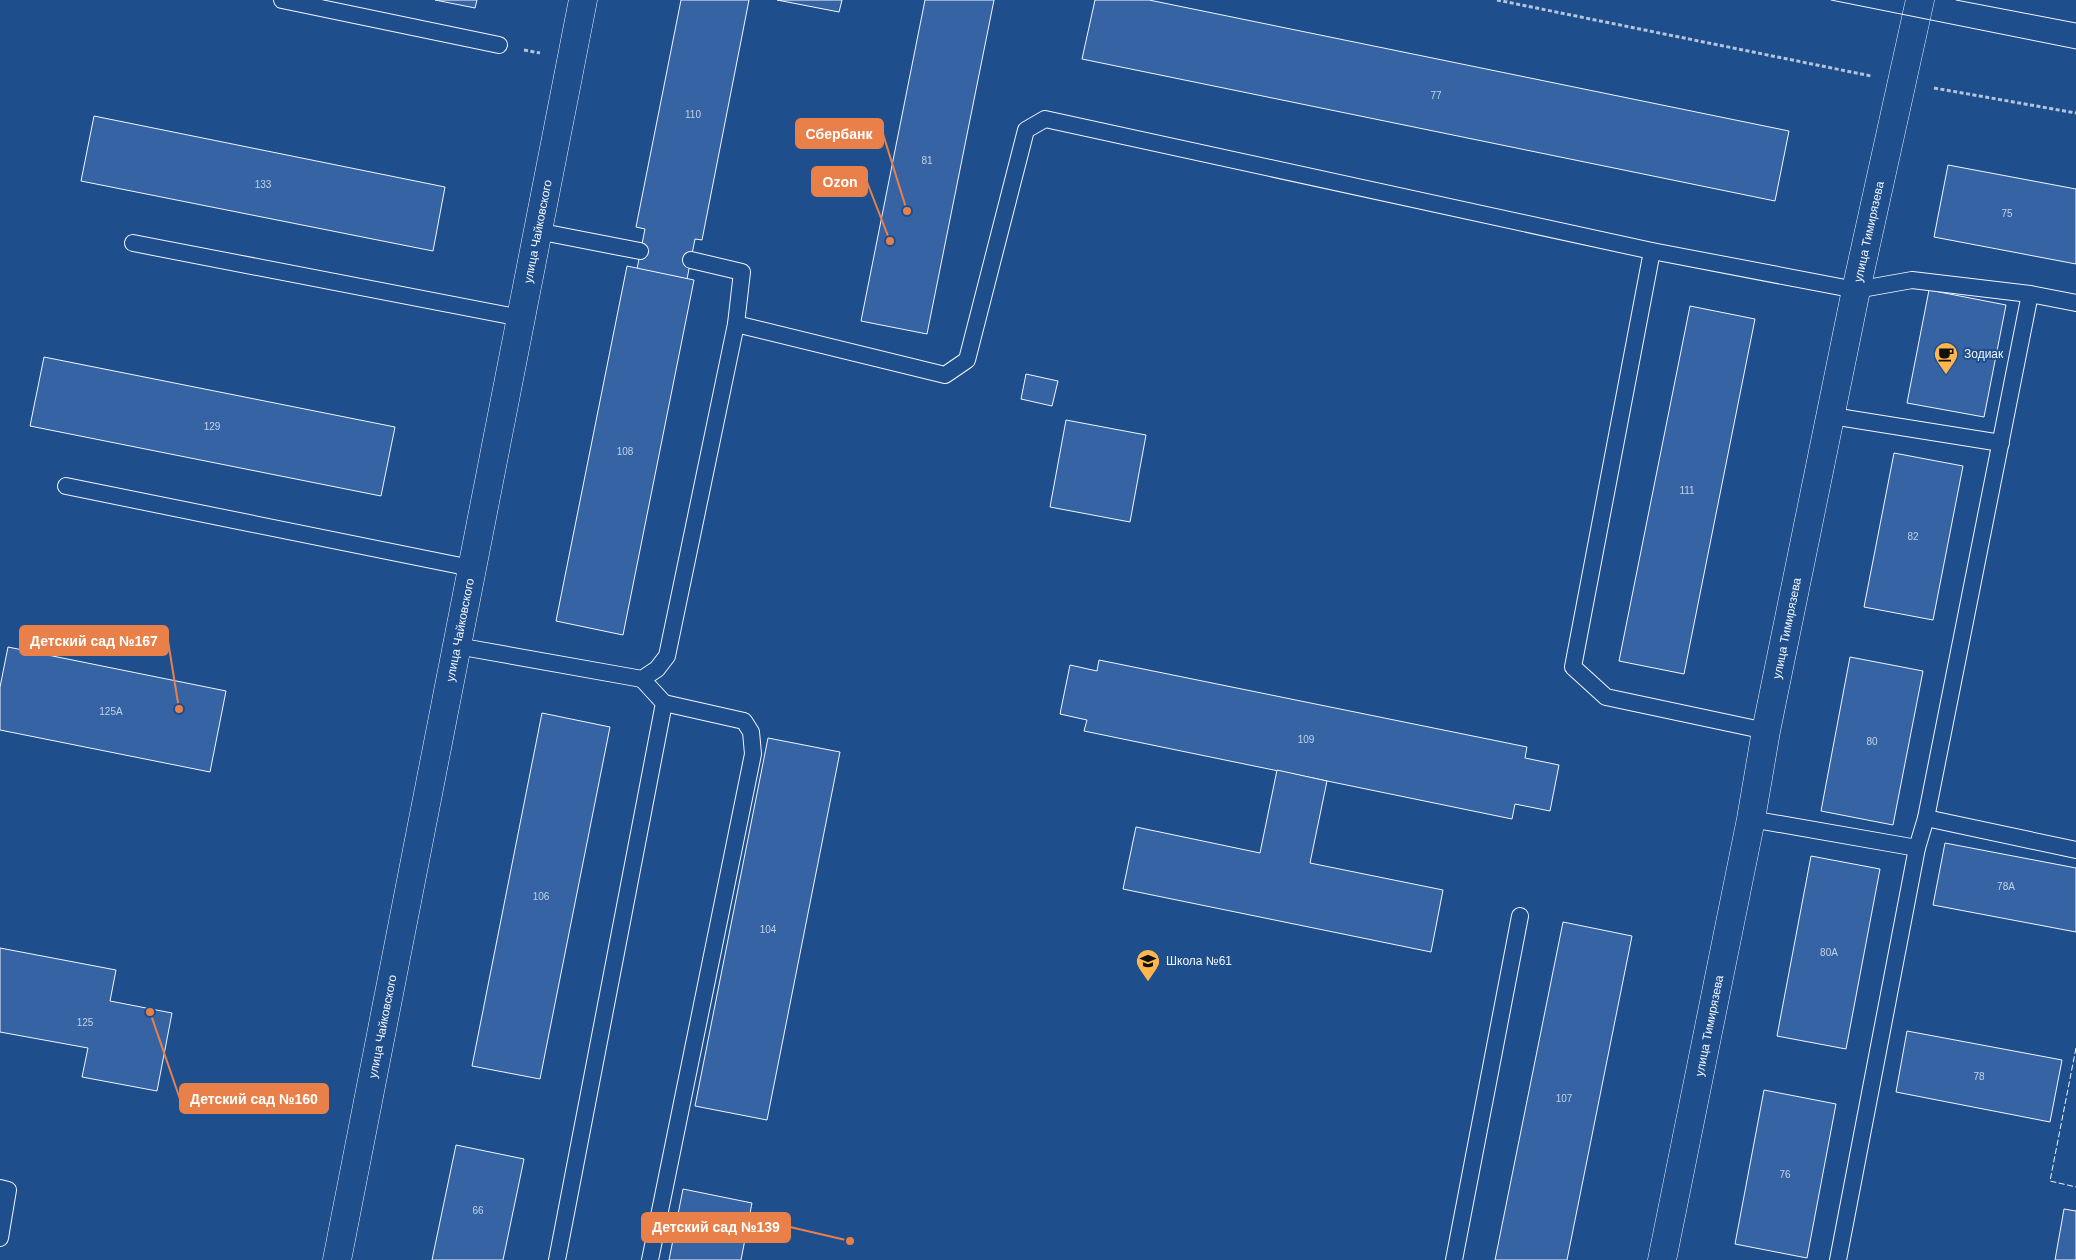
<svg xmlns="http://www.w3.org/2000/svg" width="2076" height="1260" font-family="Helvetica,sans-serif">
<style>
.building{fill:#3563a3;stroke:#f2f6ff}
.lines{fill:none;stroke-linecap:round;stroke-linejoin:round}
.service-casing{stroke:#f2f6ff;stroke-width:18}
.minor-casing{stroke:#f2f6ff;stroke-width:29}
.path{stroke:#b3c4dc;stroke-width:3;stroke-dasharray:4 2.5;stroke-linecap:butt}
.service{stroke:#1f4e8c;stroke-width:16}
.minor{stroke:#1f4e8c;stroke-width:28}
.tram{stroke:#f2f6ff;stroke-width:1}
.fence{stroke:#f2f6ff;stroke-width:1;stroke-dasharray:6 2.5;stroke-linecap:butt}
.labels{text-anchor:middle;dominant-baseline:central;stroke-width:4;stroke-linejoin:round;paint-order:stroke}
.number-label{font-size:10px;fill:#c3d1e8}
.street-label{font-size:12px;fill:#f2f6ff;stroke:#1f4e8c}
.poi-label{font-size:12px;fill:#f2f6ff;stroke:#1f4e8c;text-anchor:start}
.leader{fill:none;stroke:#ea8049;stroke-width:2}
.callout-dot{fill:#ea8049;stroke:#1f4e8c;stroke-width:2}
.callout{fill:#ea8049;stroke:#ea8049;stroke-width:2}
.callout-label{font-size:14px;text-anchor:middle;font-weight:bold;fill:#fff}
</style>
<rect width="100%" height="100%" fill="#1f4e8c"/>
<g class="building">
<path d="M435,0H477L475,8Z"/>
<path d="M681,0H749L702,240L695,239L687,279L637,269L645,229L636,227Z"/>
<path d="M777,0H842L839,12Z"/>
<path d="M925,0H994L927,334L861,321Z"/>
<path d="M1095,0H1149L1789,131L1775,201L1082,59Z"/>
<path d="M94,116L445,187L433,251L81,181Z"/>
<path d="M1948,165L2076,189V264L1934,237Z"/>
<path d="M627,266L694,280L623,635L556,621Z"/>
<path d="M1929,290L2006,305L1984,417L1907,403Z"/>
<path d="M1690,306L1755,319L1684,674L1619,661Z"/>
<path d="M44,357L395,427L381,496L30,426Z"/>
<path d="M1026,374L1058,381L1052,406L1021,399Z"/>
<path d="M1066,420L1146,435L1130,522L1050,507Z"/>
<path d="M1894,453L1963,466L1933,620L1864,607Z"/>
<path d="M8,647L226,691L210,772L0,730V687Z"/>
<path d="M1850,657L1923,671L1893,825L1821,811Z"/>
<path d="M1099,660L1527,747L1525,758L1559,765L1550,811L1515,804L1512,819L1084,731L1087,720L1060,714L1070,665L1097,671Z"/>
<path d="M542,713L610,727L540,1079L472,1066Z"/>
<path d="M768,738L840,752L767,1120L695,1106Z"/>
<path d="M1277,770L1327,781L1310,863L1443,890L1431,952L1123,889L1136,827L1260,853Z"/>
<path d="M1945,843L2076,868V932L1933,905Z"/>
<path d="M1811,856L1880,869L1846,1049L1777,1036Z"/>
<path d="M1563,922L1632,936L1567,1260H1495Z"/>
<path d="M0,948L116,970L110,1001L172,1013L157,1091L82,1077L88,1048L0,1032Z"/>
<path d="M1907,1031L2062,1060L2050,1122L1896,1092Z"/>
<path d="M1764,1090L1836,1104L1807,1258L1735,1244Z"/>
<path d="M456,1145L524,1159L503,1260H432Z"/>
<path d="M683,1189L752,1203L741,1260H669Z"/>
<path d="M2064,1209L2076,1211V1260H2055Z"/>
</g>
<g class="lines">
<g class="service-casing">
<g id="service">
<path d="M282,0L499,45"/>
<path d="M537,231L640,251"/>
<path d="M133,243L521,318"/>
<path d="M1652,251L1573,667L1606,697L1766,731"/>
<path d="M691,260L742,272L736,324"/>
<path d="M1832,416L2001,443"/>
<path d="M66,486L471,568"/>
<path d="M457,646L642,679L657,669L667,656L736,324L945,375L967,360L1026,130L1045,119L1652,251L1856,290L1912,280L2030,294L2076,303"/>
<path d="M1926,818L2076,850"/>
<path d="M1751,819L1917,848"/>
<path d="M0,1188L8,1190L0,1238"/>
<path d="M557,1260L664,703L642,679"/>
<path d="M650,1260L753,754L751,732L744,721L664,703"/>
<path d="M1454,1260L1520,916"/>
<path d="M1838,1260L1917,848L1926,818L2030,294"/>
</g>
</g>
<g class="minor-casing">
<g id="minor">
<path id="s1" d="M337,1260L583,0"/>
<path id="s2" d="M1662,1260L1751,819L1766,731L1856,290L1920,0"/>
</g>
</g>
<g class="path">
<path d="M1497,0L1871,76"/>
<path d="M524,50L540,53"/>
<path d="M1934,88L2076,113"/>
</g>
<use href="#service" class="service"/>
<use href="#minor" class="minor"/>
<g class="tram">
<path d="M1831,0L2076,49"/>
<path d="M1956,0L2076,23"/>
</g>
<path class="fence" d="M2076,1048L2050,1181L2076,1187"/>
</g>
<defs>
<g id="cafe-pin" transform="scale(1.25)"><path d="M0 17L-7.5 6A9.5 9.5 0 1 1 7.5 6Z" fill="#ffb74d" stroke="#1f4e8c"/><path d="M-5.5-4.5H6V0H3Q3 3.5 0 3.5H-2.5Q-5.5 3.5-5.5 0ZM3-3.2v2h1.7v-2ZM-6 4.5H4V6H-6Z" fill="#111"/></g>
<g id="school-pin" transform="scale(1.25)"><path d="M0 17L-7.5 6A9.5 9.5 0 1 1 7.5 6Z" fill="#ffb74d" stroke="#1f4e8c"/><path d="M0-5L7-2L0 1L-7-2ZM-4 1L0 2.5L4 1V4Q0 6-4 4Z" fill="#111"/></g>
</defs>
<g fill-rule="evenodd">
<use href="#cafe-pin" x="1946" y="354"/>
<use href="#school-pin" x="1148" y="961"/>
</g>
<g class="labels">
<g class="number-label">
<text x="1436" y="95">77</text>
<text x="693" y="114">110</text>
<text x="927" y="160">81</text>
<text x="263" y="184">133</text>
<text x="2007" y="213">75</text>
<text x="212" y="426">129</text>
<text x="625" y="451">108</text>
<text x="1687" y="490">111</text>
<text x="1913" y="536">82</text>
<text x="111" y="711">125А</text>
<text x="1306" y="739">109</text>
<text x="1872" y="741">80</text>
<text x="2006" y="886">78А</text>
<text x="541" y="896">106</text>
<text x="768" y="929">104</text>
<text x="1829" y="952">80А</text>
<text x="85" y="1022">125</text>
<text x="1979" y="1076">78</text>
<text x="1564" y="1098">107</text>
<text x="1785" y="1174">76</text>
<text x="478" y="1210">66</text>
</g>
<g class="street-label">
<text stroke="none"><textPath href="#s1" startOffset="1048">улица Чайковского</textPath></text>
<text stroke="none"><textPath href="#s2" startOffset="1049">улица Тимирязева</textPath></text>
<text stroke="none"><textPath href="#s2" startOffset="644">улица Тимирязева</textPath></text>
<text stroke="none"><textPath href="#s1" startOffset="642">улица Чайковского</textPath></text>
<text stroke="none"><textPath href="#s2" startOffset="239">улица Тимирязева</textPath></text>
<text stroke="none"><textPath href="#s1" startOffset="238">улица Чайковского</textPath></text>
</g>
<g class="poi-label">
<text x="1964" y="354">Зодиак</text>
<text x="1166" y="961">Школа №61</text>
</g>
</g>
<path class="leader" d="M907 211L883 134M890 241L867 182M179 709L168 641M150 1012L180 1099M850 1241L790 1227"/>
<g class="callout-dot">
<circle cx="907" cy="211" r="5"/>
<circle cx="890" cy="241" r="5"/>
<circle cx="179" cy="709" r="5"/>
<circle cx="150" cy="1012" r="5"/>
<circle cx="850" cy="1241" r="5"/>
</g>
<g class="callout">
<rect x="796" y="119" width="87" height="29" rx="5"/>
<rect x="812" y="167" width="55" height="29" rx="5"/>
<rect x="20" y="626" width="148" height="29" rx="5"/>
<rect x="180" y="1084" width="148" height="29" rx="5"/>
<rect x="642" y="1213" width="148" height="29" rx="5"/>
</g>
<g class="callout-label">
<text x="839" y="139">Сбербанк</text>
<text x="840" y="187">Ozon</text>
<text x="94" y="646">Детский сад №167</text>
<text x="254" y="1104">Детский сад №160</text>
<text x="716" y="1232">Детский сад №139</text>
</g>
</svg>
